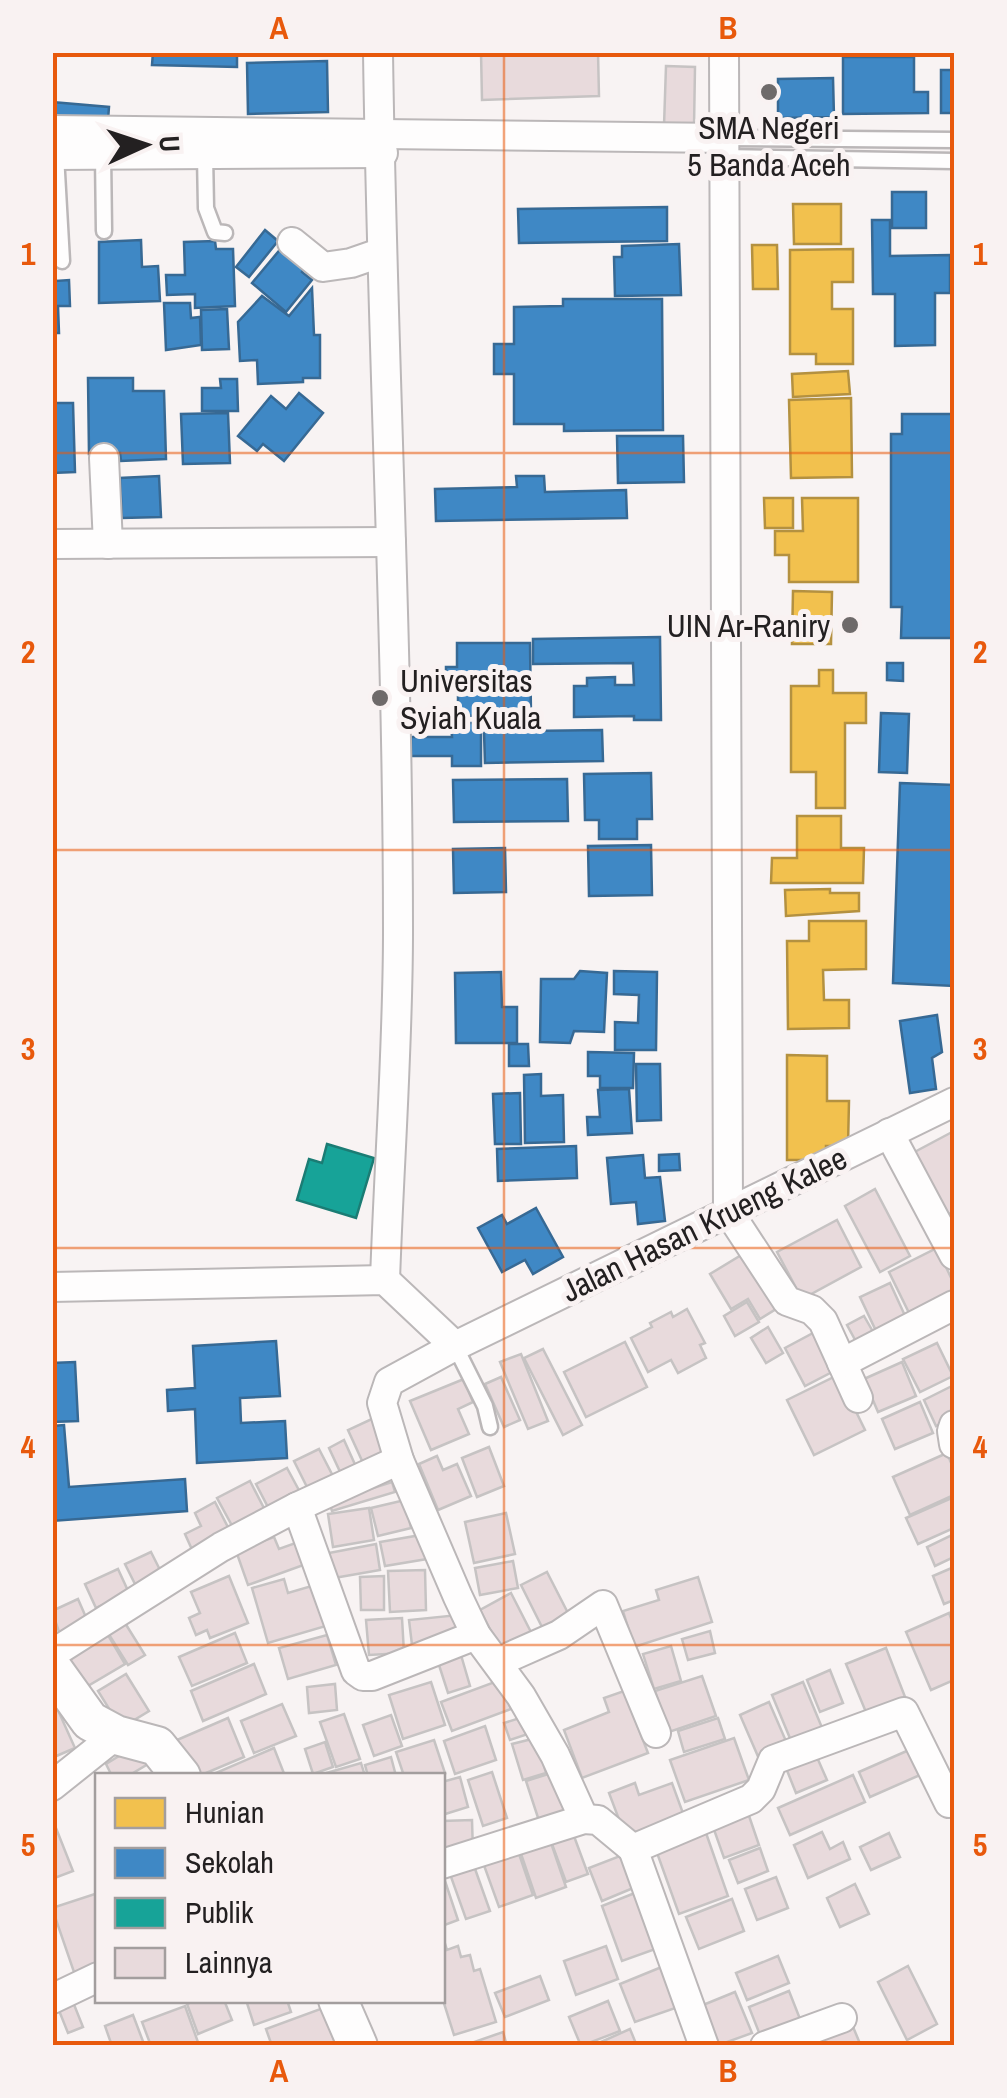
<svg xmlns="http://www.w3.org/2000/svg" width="1007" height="2098" font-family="'Archivo Narrow',sans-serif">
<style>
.homes{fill:#f2c14e;stroke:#b49140;stroke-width:2.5}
.schools{fill:#3f88c5;stroke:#376994;stroke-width:2.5}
.public{fill:#17a398;stroke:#1b7c74;stroke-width:2.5}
.building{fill:#e8dadc;stroke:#c6c3c3;stroke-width:2.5}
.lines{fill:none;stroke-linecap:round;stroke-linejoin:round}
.lane-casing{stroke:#bbb7b8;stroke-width:19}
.street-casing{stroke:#bbb7b8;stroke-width:32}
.secondary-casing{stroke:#bbb7b8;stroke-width:42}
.lane{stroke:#fefdfd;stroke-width:14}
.street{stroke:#fefdfd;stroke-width:28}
.secondary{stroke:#fefdfd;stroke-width:38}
.grid{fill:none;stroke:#e8590c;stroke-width:2.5;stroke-opacity:0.55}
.poi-dot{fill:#6e6a6a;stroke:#f9f2f2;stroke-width:4}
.labels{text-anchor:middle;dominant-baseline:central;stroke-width:10;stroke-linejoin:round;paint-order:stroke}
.poi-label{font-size:32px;fill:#232021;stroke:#f9f2f2}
.street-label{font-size:32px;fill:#232021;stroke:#f9f2f2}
.neatline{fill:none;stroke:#e8590c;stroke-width:4}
.grid-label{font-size:32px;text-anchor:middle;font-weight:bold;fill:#e8590c}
</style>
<rect width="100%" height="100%" fill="#f8f3f3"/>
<g class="homes">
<path d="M793,204H841V244H794Z"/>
<path d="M752,245H777L778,289H753Z"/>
<path d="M853,249V282H832V309H853V364H816V354H790V250Z"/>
<path d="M848,371L850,394L793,397L792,374Z"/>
<path d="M851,398L852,477L791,478L789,400Z"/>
<path d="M764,498H793V528H765Z"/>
<path d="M802,498H858V582H789V555H775V531H803Z"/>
<path d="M793,591L832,592L831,644H792Z"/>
<path d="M819,670H833V693H866V723H845V808H816V772H791V686H819Z"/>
<path d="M797,816H841V848H864L863,883H771L772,858H797Z"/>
<path d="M830,889V893H859V911L786,916L785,890Z"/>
<path d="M809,921H866V969L823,970L824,1000H849V1028L788,1029L787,941H809Z"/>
<path d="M787,1055L827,1056V1101H849L848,1146H826V1160H787Z"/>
</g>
<g class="schools">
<path d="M153,52H237V67L152,65Z"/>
<path d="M843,57H914V92H928V113L843,114Z"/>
<path d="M327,61L328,112L248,114L247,63Z"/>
<rect x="941" y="70" width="13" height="43"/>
<path d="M833,78L834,117L778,118V79Z"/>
<path d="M52,102L109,107L108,120L52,116Z"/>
<rect x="892" y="192" width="34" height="36"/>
<path d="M667,207V241L519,243L518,209Z"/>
<path d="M872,220H890V256L950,255V293H935V345L895,346V294H873Z"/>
<path d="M265,230L278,241L249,277L236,267Z"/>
<path d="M141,240L142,267L158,266L160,301L99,303V242Z"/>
<path d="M215,241L216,249H233L235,306L195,308V294L167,295L166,275H185L184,242Z"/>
<path d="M679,244L681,295L615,296L614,257H622V246Z"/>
<path d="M52,245L56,281L69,280L70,306H58L59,333H52Z"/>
<path d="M283,246L306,265L302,272L312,280L286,312L252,283Z"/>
<path d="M312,288L314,335H320V378H303V382L258,384L257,360L240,361L238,322L262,296L289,316Z"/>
<path d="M563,299H662L663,430L564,431V424H514V374H494V344H514V307L563,306Z"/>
<path d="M164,303H190L191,318L200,317L201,345L166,350Z"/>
<path d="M227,309L229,349L202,350L201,310Z"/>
<path d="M88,378H133V391H164L166,459L121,461L120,453L89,454Z"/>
<path d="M220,379H237L238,411H202V388H221Z"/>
<path d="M299,393L323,413L284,461L263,444L257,451L238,436L271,396L286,409Z"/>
<path d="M52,403H73L75,472L52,473Z"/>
<path d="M228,413L230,463L183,464L181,414Z"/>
<path d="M902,414H954V638H901L902,607H891V434H902Z"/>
<path d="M617,436H683L684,482L618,483Z"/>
<path d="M159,476L161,517L122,518L120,478Z"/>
<path d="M516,476H544L545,492L626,490L627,518L436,521L435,489L517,487Z"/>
<path d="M660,637L661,720H634V716L574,717V686H587V678L615,677V685H634L633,663L533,664V639Z"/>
<path d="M457,643H530L531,715H527L528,731L602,730L603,761L485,763L484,732H507V715L458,716V685L446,686V667H457Z"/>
<path d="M887,663H903V681L887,680Z"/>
<path d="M881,713L909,714L907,773L879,772Z"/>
<path d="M451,723H481V766H452V756H411V737H452Z"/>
<path d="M651,773L652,819H637V839H599V820H585L584,774Z"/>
<path d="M567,779L568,821L454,822L453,780Z"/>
<path d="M900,783L954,785V986L893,983Z"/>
<path d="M651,845L652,895L589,896L588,846Z"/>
<path d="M505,848L506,892L454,893L453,849Z"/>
<path d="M580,971L607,973L604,1032L574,1031L570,1043L540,1042L541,979H574Z"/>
<path d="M614,971L657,972L656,1050H615V1022L638,1023L639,995L614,994Z"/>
<path d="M501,972L502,1007H517V1043H456L455,973Z"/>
<path d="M937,1015L942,1052L932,1058L936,1089L910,1093L900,1021Z"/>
<path d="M509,1044H528L529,1066H509Z"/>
<path d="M588,1052L634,1053L633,1088H600V1076H588Z"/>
<path d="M636,1064H660L661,1120L637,1121Z"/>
<path d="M541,1074V1096L563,1095L564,1142L525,1143L524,1075Z"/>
<path d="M629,1089L632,1133L588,1135L587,1117H600L598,1090Z"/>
<path d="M520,1093L521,1144H495L493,1094Z"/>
<path d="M576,1146L577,1178L498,1181L497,1149Z"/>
<path d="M679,1154L680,1170L659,1171V1155Z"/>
<path d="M643,1155L645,1178L660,1177L665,1221L638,1224L636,1202L611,1204L607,1158Z"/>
<path d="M536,1208L563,1257L533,1274L525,1260L502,1272L478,1228L502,1215L507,1224Z"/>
<path d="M276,1341L280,1396L240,1398L241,1423L285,1421L287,1458L197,1463L195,1409L168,1411L167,1390L195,1388L193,1346Z"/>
<path d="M75,1362L78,1421L52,1422V1363Z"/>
<path d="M64,1425L69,1487L185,1479L187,1511L52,1521V1426Z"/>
</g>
<path class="public" d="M327,1144L374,1158L356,1218L297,1200L309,1159L322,1163Z"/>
<g class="building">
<path d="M481,52H598L599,96L482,100Z"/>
<path d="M666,66L695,67L694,127L664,126Z"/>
<path d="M954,1131V1211L941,1218L909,1155Z"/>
<path d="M875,1189L910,1256L880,1272L845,1206Z"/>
<path d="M837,1220L861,1267L802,1299L777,1252Z"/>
<path d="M937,1248L954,1284V1298L912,1319L889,1272Z"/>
<path d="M743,1254L776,1309L760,1319L748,1299L731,1309L710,1274Z"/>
<path d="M890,1283L907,1320L877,1333L860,1297Z"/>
<path d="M747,1302L759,1322L735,1336L724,1316Z"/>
<path d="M687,1309L705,1343L700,1345L706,1358L678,1373L671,1360L648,1372L631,1338L652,1327L650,1323L671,1312L673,1317Z"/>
<path d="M864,1316L876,1337L859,1347L847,1325Z"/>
<path d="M768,1327L783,1353L766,1363L751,1338Z"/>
<path d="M815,1332L834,1371L805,1386L785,1348Z"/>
<path d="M625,1342L647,1387L586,1417L564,1372Z"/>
<path d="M937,1343L953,1376L920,1392L903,1359Z"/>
<path d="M543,1349L582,1425L563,1435L524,1358Z"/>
<path d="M521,1354L548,1421L528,1429L500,1362Z"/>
<path d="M902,1362L916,1396L878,1412L864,1379Z"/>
<path d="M838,1375L865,1430L814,1455L787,1400Z"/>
<path d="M501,1377L520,1420L504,1427L485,1384Z"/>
<path d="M464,1379L473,1402L458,1409L469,1434L431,1450L410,1401Z"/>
<path d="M954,1385V1417L936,1426L924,1400Z"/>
<path d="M920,1402L933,1433L895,1449L882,1419Z"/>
<path d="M374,1418L390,1453L364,1465L348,1430Z"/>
<path d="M344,1440L357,1469L342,1476L329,1448Z"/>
<path d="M489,1447L504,1486L477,1497L462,1458Z"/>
<path d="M319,1449L335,1480L310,1493L294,1461Z"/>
<path d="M947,1453L954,1470V1495L910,1515L893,1477Z"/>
<path d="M437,1456L443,1470L457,1464L471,1496L438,1510L419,1464Z"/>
<path d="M287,1468L301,1494L270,1511L256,1484Z"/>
<path d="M250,1481L268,1516L236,1533L217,1498Z"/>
<path d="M392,1482L395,1492L332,1511L329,1502Z"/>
<path d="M954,1497V1528L918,1544L906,1518Z"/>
<path d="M405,1500L411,1528L378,1536L371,1508Z"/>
<path d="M215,1502L232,1535L194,1554L185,1534L201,1526L195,1513Z"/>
<path d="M369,1508L374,1540L333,1547L328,1514Z"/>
<path d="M506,1513L515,1554L474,1563L465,1522Z"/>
<path d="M954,1534V1557L935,1566L927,1547Z"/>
<path d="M421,1535L433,1558L385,1566L380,1542Z"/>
<path d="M274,1537L279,1549L301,1541L309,1563L248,1585L236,1551Z"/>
<path d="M376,1544L380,1570L334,1578L329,1553Z"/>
<path d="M151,1552L162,1574L136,1586L125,1564Z"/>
<path d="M513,1561L518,1588L480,1595L475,1568Z"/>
<path d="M954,1567V1600L944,1604L933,1576Z"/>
<path d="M118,1569L129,1593L96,1608L85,1584Z"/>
<path d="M425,1570L426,1610L390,1612L388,1571Z"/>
<path d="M547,1572L570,1617L544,1631L521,1585Z"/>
<path d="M229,1576L248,1623L210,1638L207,1630L196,1635L189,1618L200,1613L191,1592Z"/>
<path d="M384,1576V1610H361L360,1577Z"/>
<path d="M698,1577L712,1622L634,1647L623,1611L659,1600L656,1590Z"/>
<path d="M284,1579L288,1593L315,1585L326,1626L268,1643L252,1588Z"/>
<path d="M511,1593L535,1640L504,1656L480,1610Z"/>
<path d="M78,1599L88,1622L60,1635L52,1611Z"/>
<path d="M949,1613L954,1626V1680L931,1690L906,1632Z"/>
<path d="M458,1615L461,1639L412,1645L409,1620Z"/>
<path d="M402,1618L404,1653L369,1655L366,1620Z"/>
<path d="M125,1623L145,1655L128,1665L108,1633Z"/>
<path d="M710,1631L715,1653L688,1660L682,1639Z"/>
<path d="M235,1633L247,1663L192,1686L179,1657Z"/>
<path d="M108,1635L125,1664L81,1690L64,1661Z"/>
<path d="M327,1635L336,1665L288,1679L279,1648Z"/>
<path d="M671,1646L681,1681L654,1689L643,1654Z"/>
<path d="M886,1648L907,1702L868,1717L846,1664Z"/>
<path d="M461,1655L470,1686L448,1693L438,1662Z"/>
<path d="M254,1664L266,1694L203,1721L191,1691Z"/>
<path d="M830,1670L843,1703L820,1712L807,1680Z"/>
<path d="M126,1674L149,1711L121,1728L98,1691Z"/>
<path d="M702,1676L716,1716L669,1732L655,1691Z"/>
<path d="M500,1680L511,1709L452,1731L441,1702Z"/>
<path d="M431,1682L445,1725L403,1739L389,1695Z"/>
<path d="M803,1682L823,1730L792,1743L772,1695Z"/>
<path d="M335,1684L337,1710L309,1713L307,1687Z"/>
<path d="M624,1691L648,1753L582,1778L564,1730L609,1712L604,1698Z"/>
<path d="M769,1702L789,1748L760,1761L740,1715Z"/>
<path d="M282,1704L296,1736L254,1753L241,1721Z"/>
<path d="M57,1708L75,1748L54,1757L61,1774L52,1778V1710Z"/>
<path d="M344,1714L360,1759L336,1767L320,1722Z"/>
<path d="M391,1715L402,1746L374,1756L363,1725Z"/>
<path d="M523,1717L528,1734L510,1740L504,1723Z"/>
<path d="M228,1718L244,1757L199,1776H191L177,1740Z"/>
<path d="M718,1718L725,1739L684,1752L678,1731Z"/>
<path d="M485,1726L496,1760L455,1774L444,1741Z"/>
<path d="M536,1738L546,1773L523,1780L512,1744Z"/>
<path d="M734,1738L749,1780L685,1802L670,1760Z"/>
<path d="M434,1740L445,1773L404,1776L396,1752Z"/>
<path d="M325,1742L333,1767L313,1774L305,1749Z"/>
<path d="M137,1745L148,1764L128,1776H112L106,1764Z"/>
<path d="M274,1748L285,1776H209Z"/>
<path d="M909,1750L920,1775L870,1797L859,1772Z"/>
<path d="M816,1755L827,1780L796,1793L786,1768Z"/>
<path d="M391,1757L396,1776H368L365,1765Z"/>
<path d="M361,1763L365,1776H316Z"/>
<path d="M558,1771L572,1818L541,1827L526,1781Z"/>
<path d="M492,1772L507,1818L483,1826L468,1780Z"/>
<path d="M853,1775L865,1802L790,1835L778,1808Z"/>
<path d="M460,1777L468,1807L442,1815V1782Z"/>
<path d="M635,1783L639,1795L672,1783L684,1816L626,1838L609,1793Z"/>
<path d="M747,1810L759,1845L724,1858L712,1824Z"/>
<path d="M52,1818L73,1871L52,1879Z"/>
<path d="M472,1820L473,1853L442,1854V1821Z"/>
<path d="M571,1828L588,1874L566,1882L549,1836Z"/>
<path d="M822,1832L830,1849L843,1842L850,1859L808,1878L794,1845Z"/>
<path d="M706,1833L728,1896L679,1914L656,1850Z"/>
<path d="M889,1833L900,1857L871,1870L860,1847Z"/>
<path d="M549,1837L566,1887L536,1898L519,1848Z"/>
<path d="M516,1845L533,1895L499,1907L481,1857Z"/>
<path d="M760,1848L768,1871L738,1883L729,1860Z"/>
<path d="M625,1854L638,1886L602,1901L589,1868Z"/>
<path d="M474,1866L490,1911L466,1919L450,1874Z"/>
<path d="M443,1875L458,1920L442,1926V1876Z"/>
<path d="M776,1877L788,1908L757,1920L745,1889Z"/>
<path d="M855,1884L869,1914L840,1927L827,1898Z"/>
<path d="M640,1891L661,1947L622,1961L602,1906Z"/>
<path d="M98,1893V1967L75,1975L52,1908Z"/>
<path d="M732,1899L744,1931L699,1949L686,1917Z"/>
<path d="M443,1937L447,1950L458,1946L461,1957L470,1955L474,1971L480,1969L496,2022L454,2035L442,1997Z"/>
<path d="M606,1946L618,1979L576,1995L564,1961Z"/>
<path d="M778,1956L789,1983L747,2000L736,1973Z"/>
<path d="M669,1964L684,2005L635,2022L620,1984Z"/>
<path d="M908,1966L937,2024L907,2040L878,1982Z"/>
<path d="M540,1976L549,2000L505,2017L495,1993Z"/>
<path d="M789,1991L802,2024L762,2040L749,2007Z"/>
<path d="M735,1992L752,2033L719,2045L703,2005Z"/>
<path d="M196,2000H224L232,2020L198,2034L187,2004Z"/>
<path d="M246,2000H287L291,2012L254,2025Z"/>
<path d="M608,2001L620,2031L581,2046L569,2017Z"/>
<path d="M73,2002L83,2027L68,2033L58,2008Z"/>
<path d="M185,2006L199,2045L151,2046L142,2022Z"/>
<path d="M323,2008L336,2046H272L266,2029Z"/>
<path d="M133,2015L144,2044L112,2046L105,2026Z"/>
<path d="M851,2022L861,2046H812L810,2039Z"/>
<path d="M630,2029L637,2046H592Z"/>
<path d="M503,2032L507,2046H463Z"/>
</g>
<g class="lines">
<g class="lane-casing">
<g id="lane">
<path d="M725,138L954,140"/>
<path d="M56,155L62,261"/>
<path d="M103,155L104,231"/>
<path d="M205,155L206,208L215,232L225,233"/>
<path d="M724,157L954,161"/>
<path d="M455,1346L485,1406L490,1427"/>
</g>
</g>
<g class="street-casing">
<g id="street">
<path d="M378,52C382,345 398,638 398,931C398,1047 389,1164 385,1280"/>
<path d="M724,52L728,1211L787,1301L812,1310L823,1321L858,1398"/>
<path d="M52,130L725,138"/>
<path d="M52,155L383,153"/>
<path d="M292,242L323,267L351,263L380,253"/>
<path d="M104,458L108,544"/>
<path d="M52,544L391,542"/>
<path d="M889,1133L954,1255"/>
<path d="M52,1287L385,1280L455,1346"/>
<path d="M842,1363L954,1305"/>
<path d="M954,1425L952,1431L954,1444"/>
<path d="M297,1507L356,1671L363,1676H372L476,1635"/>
<path d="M52,1654L221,1547L297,1507L399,1460"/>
<path d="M498,1662L559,1635L603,1605L656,1733"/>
<path d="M52,1786L116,1735"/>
<path d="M584,1819L555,1755L521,1696L476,1635L458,1597L399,1460L382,1403L389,1382L455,1346L954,1102"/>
<path d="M442,1864L584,1819L598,1820L633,1849"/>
<path d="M52,1999L98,1977"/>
<path d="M704,2046L633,1849L751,1799L761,1789L773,1760L904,1712L949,1803"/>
<path d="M765,2046L842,2018"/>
</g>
</g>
<g class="secondary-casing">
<g id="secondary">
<path d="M52,1668L90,1721L116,1735L157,1746L181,1776"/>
<path d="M338,2000L358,2046"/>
</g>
</g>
<use href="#lane" class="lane"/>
<use href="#street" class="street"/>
<use href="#secondary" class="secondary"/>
</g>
<path class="grid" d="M504,52V2046M52,453H954M52,850H954M52,1248H954M52,1645H954"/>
<g class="poi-dot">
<circle cx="769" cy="92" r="10"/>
<circle cx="850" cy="625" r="10"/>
<circle cx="380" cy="698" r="10"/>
</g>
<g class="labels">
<g class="poi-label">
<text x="769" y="127">SMA Negeri<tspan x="769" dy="37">5 Banda Aceh</tspan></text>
<text x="830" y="625" text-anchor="end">UIN Ar-Raniry</text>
<text x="400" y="680" text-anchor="start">Universitas<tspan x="400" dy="37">Syiah Kuala</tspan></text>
</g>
<g class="street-label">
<text transform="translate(704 1224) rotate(-26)">Jalan Hasan Krueng Kalee</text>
</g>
</g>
<rect width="1007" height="2098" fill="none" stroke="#f9f2f2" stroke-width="110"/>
<rect x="95" y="1773" width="350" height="230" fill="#f9f2f2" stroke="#a39e9e" stroke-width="2.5"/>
<rect x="115" y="1798" width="50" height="30" fill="#f2c14e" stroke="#a39e9e" stroke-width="2.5"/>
<text x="185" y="1823" font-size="30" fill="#232021">Hunian</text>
<rect x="115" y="1848" width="50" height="30" fill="#3f88c5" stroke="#a39e9e" stroke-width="2.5"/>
<text x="185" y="1873" font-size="30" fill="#232021">Sekolah</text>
<rect x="115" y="1898" width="50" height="30" fill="#17a398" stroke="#a39e9e" stroke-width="2.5"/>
<text x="185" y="1923" font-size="30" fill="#232021">Publik</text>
<rect x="115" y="1948" width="50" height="30" fill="#e8dadc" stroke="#a39e9e" stroke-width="2.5"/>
<text x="185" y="1973" font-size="30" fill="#232021">Lainnya</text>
<g transform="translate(145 145) rotate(87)" stroke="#f9f2f2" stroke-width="8" paint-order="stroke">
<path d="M0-8L18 38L0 25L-18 38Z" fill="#232021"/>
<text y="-15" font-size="28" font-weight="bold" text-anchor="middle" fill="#232021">U</text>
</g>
<rect x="55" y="55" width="897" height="1988" class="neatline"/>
<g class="grid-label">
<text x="279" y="39">A</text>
<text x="728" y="39">B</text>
<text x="28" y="265">1</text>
<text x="980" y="265">1</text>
<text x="28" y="663">2</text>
<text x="980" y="663">2</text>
<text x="28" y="1060">3</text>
<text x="980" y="1060">3</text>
<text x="28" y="1458">4</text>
<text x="980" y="1458">4</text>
<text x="28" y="1856">5</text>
<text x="980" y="1856">5</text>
<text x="279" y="2082">A</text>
<text x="728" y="2082">B</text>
</g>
</svg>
